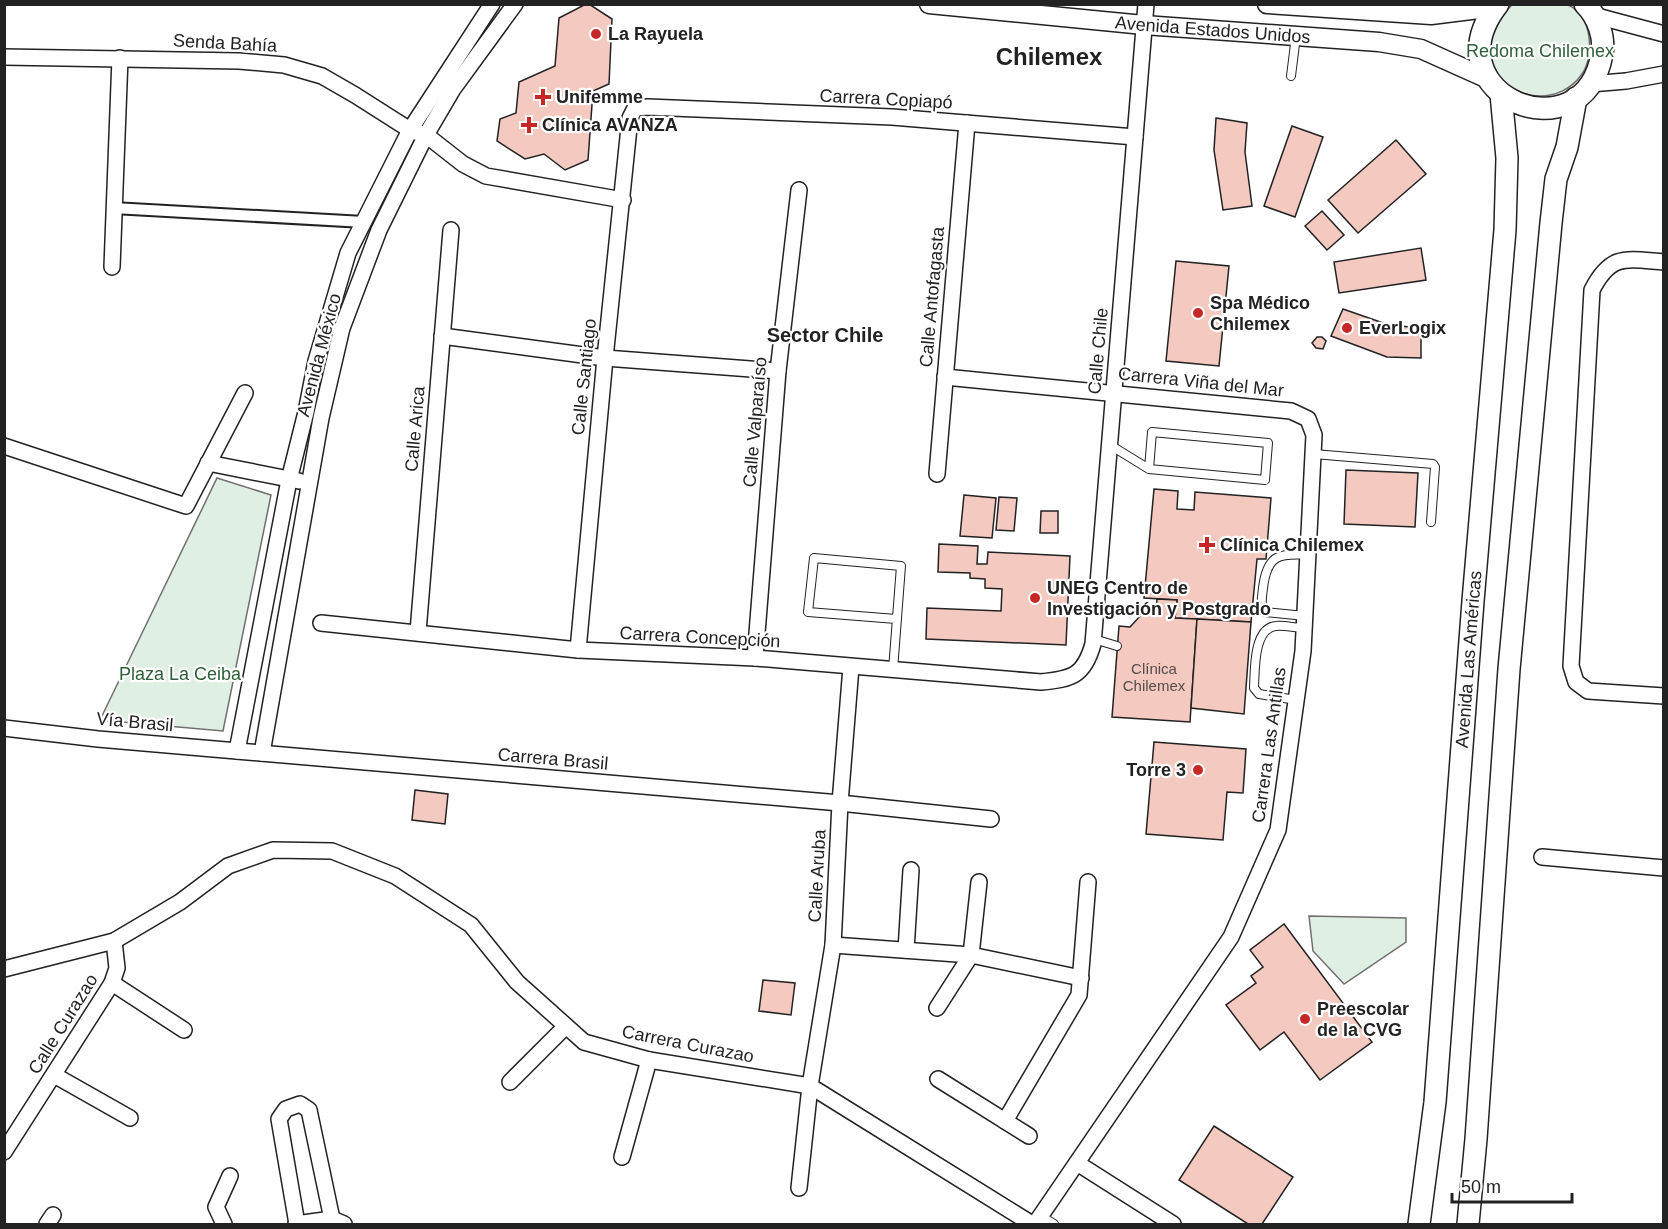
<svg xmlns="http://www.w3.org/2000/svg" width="1668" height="1229" font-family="Arial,sans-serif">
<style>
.green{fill:#e0efe3;stroke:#6f6f6f;stroke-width:1.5}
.building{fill:#f3c9c0;stroke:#222;stroke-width:1.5}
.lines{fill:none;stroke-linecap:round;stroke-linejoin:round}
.service-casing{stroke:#222;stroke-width:10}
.pedestrian-casing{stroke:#222;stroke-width:14}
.minor-casing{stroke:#222;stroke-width:18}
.tertiary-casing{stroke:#222;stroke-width:21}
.secondary-casing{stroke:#222;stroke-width:24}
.service{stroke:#fff;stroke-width:8}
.pedestrian{stroke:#fff;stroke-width:10}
.minor{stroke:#fff;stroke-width:15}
.tertiary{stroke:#fff;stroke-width:18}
.secondary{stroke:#fff;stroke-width:21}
.poi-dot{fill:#c62828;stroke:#fff;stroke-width:2}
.labels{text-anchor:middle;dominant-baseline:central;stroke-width:4.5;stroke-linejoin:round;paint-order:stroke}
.number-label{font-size:15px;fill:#564c4a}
.street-label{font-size:18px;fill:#222;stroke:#fff}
.poi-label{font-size:18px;font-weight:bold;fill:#222;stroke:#fff;text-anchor:start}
.park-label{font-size:18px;fill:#2f5e38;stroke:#fff}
.neighbourhood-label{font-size:20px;font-weight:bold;fill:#222;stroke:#fff}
.district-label{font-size:24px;font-weight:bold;fill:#222;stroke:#fff}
</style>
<rect width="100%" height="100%" fill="#fff"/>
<g class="green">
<path d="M1513,4C1524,5 1559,2 1568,5C1592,15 1595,55 1582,74C1561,105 1513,103 1495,69C1491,62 1488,52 1490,43C1491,39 1494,34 1495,30C1500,19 1503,13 1513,4Z"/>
<path d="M217,478L271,495L223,731L100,720Z"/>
<path d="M1309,916L1406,918V942L1344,984L1313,951Z"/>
</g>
<g class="building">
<path d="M586,4H589L612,19L609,84L593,91L588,160L565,170L544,154L525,159L497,141L500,119L516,113L519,82L555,66L559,18Z"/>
<path d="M1216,118L1247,123L1245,152L1252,206L1223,210L1214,150Z"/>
<path d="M1292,126L1323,137L1295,217L1264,206Z"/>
<path d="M1396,140L1426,174L1358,233L1328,200Z"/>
<path d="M1322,211L1344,235L1327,250L1305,226Z"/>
<path d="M1421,248L1426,280L1339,293L1334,262Z"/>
<path d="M1176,261L1229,266L1219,366L1166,361Z"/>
<path d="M1343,309L1389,325L1421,328V358L1387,357L1331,336Z"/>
<path d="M1317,337H1322L1326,341L1323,349L1316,348L1312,343Z"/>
<path d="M1346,470L1418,473L1415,527L1344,524Z"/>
<path d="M1154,489L1178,491L1177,509L1194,510L1195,492L1271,498L1266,559H1257L1251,622L1175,618L1177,600L1144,598Z"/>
<path d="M964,495L996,498L992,538L960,536Z"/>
<path d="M999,497L1017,498L1014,531L996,530Z"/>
<path d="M1041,511H1058V533H1040Z"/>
<path d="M939,544L978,546L977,564H987L988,552L1070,556L1066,645L926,639L927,608L1001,611L1002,589L985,588V579L970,578V573L938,572Z"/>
<path d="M1157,599L1177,600L1175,618L1197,619L1190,722L1112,717L1119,626L1130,627L1141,615L1149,611L1156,610Z"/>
<path d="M1197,619L1251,622L1244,714L1191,708Z"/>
<path d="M1154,742L1246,749L1243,793L1227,792L1223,840L1146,834Z"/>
<path d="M415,790L448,794L445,824L412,820Z"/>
<path d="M1284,924L1372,1042L1320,1080L1284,1032L1260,1050L1226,1005L1256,983L1251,976L1263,967L1250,950Z"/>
<path d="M763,980L795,983L791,1015L759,1011Z"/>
<path d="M1214,1126L1293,1177L1262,1224H1248L1179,1180Z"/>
</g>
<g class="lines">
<g class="service-casing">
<g id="service">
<path d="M1291,76L1296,36"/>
<path d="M1110,445L1149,469L1265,480L1268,443L1152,432L1149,469"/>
<path d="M1314,454L1433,464L1435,467L1431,522"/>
<path d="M1305,616L1265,612C1260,604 1262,598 1263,588C1267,555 1278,553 1309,555"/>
<path d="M1094,639L1117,646"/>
<path d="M893,670L901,566L814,558L808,612L896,619"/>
<path d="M1296,700L1259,694L1254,688C1255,671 1253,628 1276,626C1285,625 1295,628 1304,628"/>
<path d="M1041,1216L1054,1224"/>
</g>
</g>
<g class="pedestrian-casing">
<path id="pedestrian" d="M113,208L364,222"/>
</g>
<g class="minor-casing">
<g id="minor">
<path d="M1593,15L1664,34"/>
<path d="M4,57L239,61L284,65L322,76L355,95L410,130L426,135L463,164L486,176L623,200"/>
<path d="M1590,84L1626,81L1664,74"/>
<path d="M1664,262C1626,259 1611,253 1592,290L1571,666L1576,682L1588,691L1664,696"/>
<path d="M112,267L120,58"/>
<path d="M442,336L605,358L778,371"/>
<path d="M945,377L1291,411L1308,419L1314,435L1303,651L1278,830L1231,937L1035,1224"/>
<path d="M4,446L186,506L245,393"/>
<path d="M208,463L299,481"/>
<path d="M937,474L967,123"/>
<path d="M321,623L578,650L755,658L1041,682C1072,679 1084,676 1093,644L1146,4"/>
<path d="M418,632L451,230"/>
<path d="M578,650L605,358L630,118L635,108L648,107L892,117L1135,137"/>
<path d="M755,658L778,371L799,190"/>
<path d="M4,728L98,739L840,803L991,819"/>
<path d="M237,751L289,480L306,412L316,361L348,253L410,130L492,4"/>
<path d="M262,753L321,418L342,328L379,230L426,135L453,89L515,4"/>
<path d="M1542,857L1664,868"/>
<path d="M833,945L971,955L1081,978"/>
<path d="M906,950L911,870"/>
<path d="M4,969L114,941L180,902L228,866L273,850L332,851L395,876L471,925L517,982L584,1042L649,1060L810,1086L1032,1224"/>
<path d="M112,983L184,1030"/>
<path d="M937,1008L971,955L979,882"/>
<path d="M54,1075L130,1118"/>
<path d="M938,1079L1029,1136"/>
<path d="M510,1082L566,1026"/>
<path d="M1005,1121L1079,995L1088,882"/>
<path d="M4,1152L112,983L117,968L114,941"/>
<path d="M622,1157L649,1060"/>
<path d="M1077,1163L1173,1224"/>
<path d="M799,1188L810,1086L833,945L840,803L851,667"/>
<path d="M47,1224L53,1215"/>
<path d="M224,1224L216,1207L230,1176"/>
<path d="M296,1224L332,1219L344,1224"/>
<path d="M297,1224L279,1119L286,1109L300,1104L309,1110L332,1219"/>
</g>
</g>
<g class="tertiary-casing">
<g id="tertiary">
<path id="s1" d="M929,4L1144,25L1379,42L1421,49L1488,79"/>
<path d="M1267,4L1431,15L1495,7"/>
</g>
</g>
<g class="secondary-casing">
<g id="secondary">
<path d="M1498,4C1427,95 1584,159 1602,54C1605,37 1598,17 1585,4"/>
<path id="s2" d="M1419,1224L1435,1102L1473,601L1505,230L1507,158L1501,94"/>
<path d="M1468,1224L1476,1139L1509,669L1551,223L1556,179L1567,147L1576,98"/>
</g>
</g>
<use href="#service" class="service"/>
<use href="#pedestrian" class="pedestrian"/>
<use href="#minor" class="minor"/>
<use href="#tertiary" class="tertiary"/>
<use href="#secondary" class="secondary"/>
</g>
<g class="poi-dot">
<circle cx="596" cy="34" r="6"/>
<path d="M540 88h6v6h6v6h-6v6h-6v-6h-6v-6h6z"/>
<path d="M526 116h6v6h6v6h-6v6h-6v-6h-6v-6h6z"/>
<circle cx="1198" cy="313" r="6"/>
<circle cx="1347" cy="328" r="6"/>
<path d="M1204 536h6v6h6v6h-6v6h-6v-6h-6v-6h6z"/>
<circle cx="1035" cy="598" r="6"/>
<circle cx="1198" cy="770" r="6"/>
<circle cx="1305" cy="1019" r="6"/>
</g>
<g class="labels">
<g class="number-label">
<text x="1154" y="668">Clínica<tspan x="1154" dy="17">Chilemex</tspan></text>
</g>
<g class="street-label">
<text stroke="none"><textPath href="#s1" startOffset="285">Avenida Estados Unidos</textPath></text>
<text transform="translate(225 43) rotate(3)">Senda Bahía</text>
<text transform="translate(886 99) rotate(3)">Carrera Copiapó</text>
<text transform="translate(932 297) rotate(-85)">Calle Antofagasta</text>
<text transform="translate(1098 351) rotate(-85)">Calle Chile</text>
<text transform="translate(319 355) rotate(-75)">Avenida México</text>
<text transform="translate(584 377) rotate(-84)">Calle Santiago</text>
<text transform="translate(1201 382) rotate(6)">Carrera Viña del Mar</text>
<text transform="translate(755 422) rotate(-85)">Calle Valparaíso</text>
<text transform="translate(415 429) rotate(-85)">Calle Arica</text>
<text transform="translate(700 637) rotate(3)">Carrera Concepción</text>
<text stroke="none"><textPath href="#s2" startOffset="567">Avenida Las Américas</textPath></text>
<text transform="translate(135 722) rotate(5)">Vía Brasil</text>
<text transform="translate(1269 745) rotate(-82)">Carrera Las Antillas</text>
<text transform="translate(553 759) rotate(5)">Carrera Brasil</text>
<text transform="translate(817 876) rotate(-87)">Calle Aruba</text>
<text transform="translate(63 1024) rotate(-58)">Calle Curazao</text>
<text transform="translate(688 1044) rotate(11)">Carrera Curazao</text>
</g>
<g class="poi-label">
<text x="608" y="34">La Rayuela</text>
<text x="556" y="97">Unifemme</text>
<text x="542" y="125">Clínica AVANZA</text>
<text x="1210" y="303">Spa Médico<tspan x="1210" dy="21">Chilemex</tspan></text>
<text x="1359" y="328">EverLogix</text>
<text x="1220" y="545">Clínica Chilemex</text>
<text x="1047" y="588">UNEG Centro de<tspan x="1047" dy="21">Investigación y Postgrado</tspan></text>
<text x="1186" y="770" text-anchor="end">Torre 3</text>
<text x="1317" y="1009">Preescolar<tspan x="1317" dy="21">de la CVG</tspan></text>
</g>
<g class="park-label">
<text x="1540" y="51">Redoma Chilemex</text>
<text x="180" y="674">Plaza La Ceiba</text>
</g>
<g class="neighbourhood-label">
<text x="825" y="335">Sector Chile</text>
</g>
<g class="district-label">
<text x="1049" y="56">Chilemex</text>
</g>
</g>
<rect width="1668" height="1229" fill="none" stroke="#222222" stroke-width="12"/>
<path d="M1452 1193v9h120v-9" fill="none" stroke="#222222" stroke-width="3"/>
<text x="1461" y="1193" font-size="18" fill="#222222" stroke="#ffffff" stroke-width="4.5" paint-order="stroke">50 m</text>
</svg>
